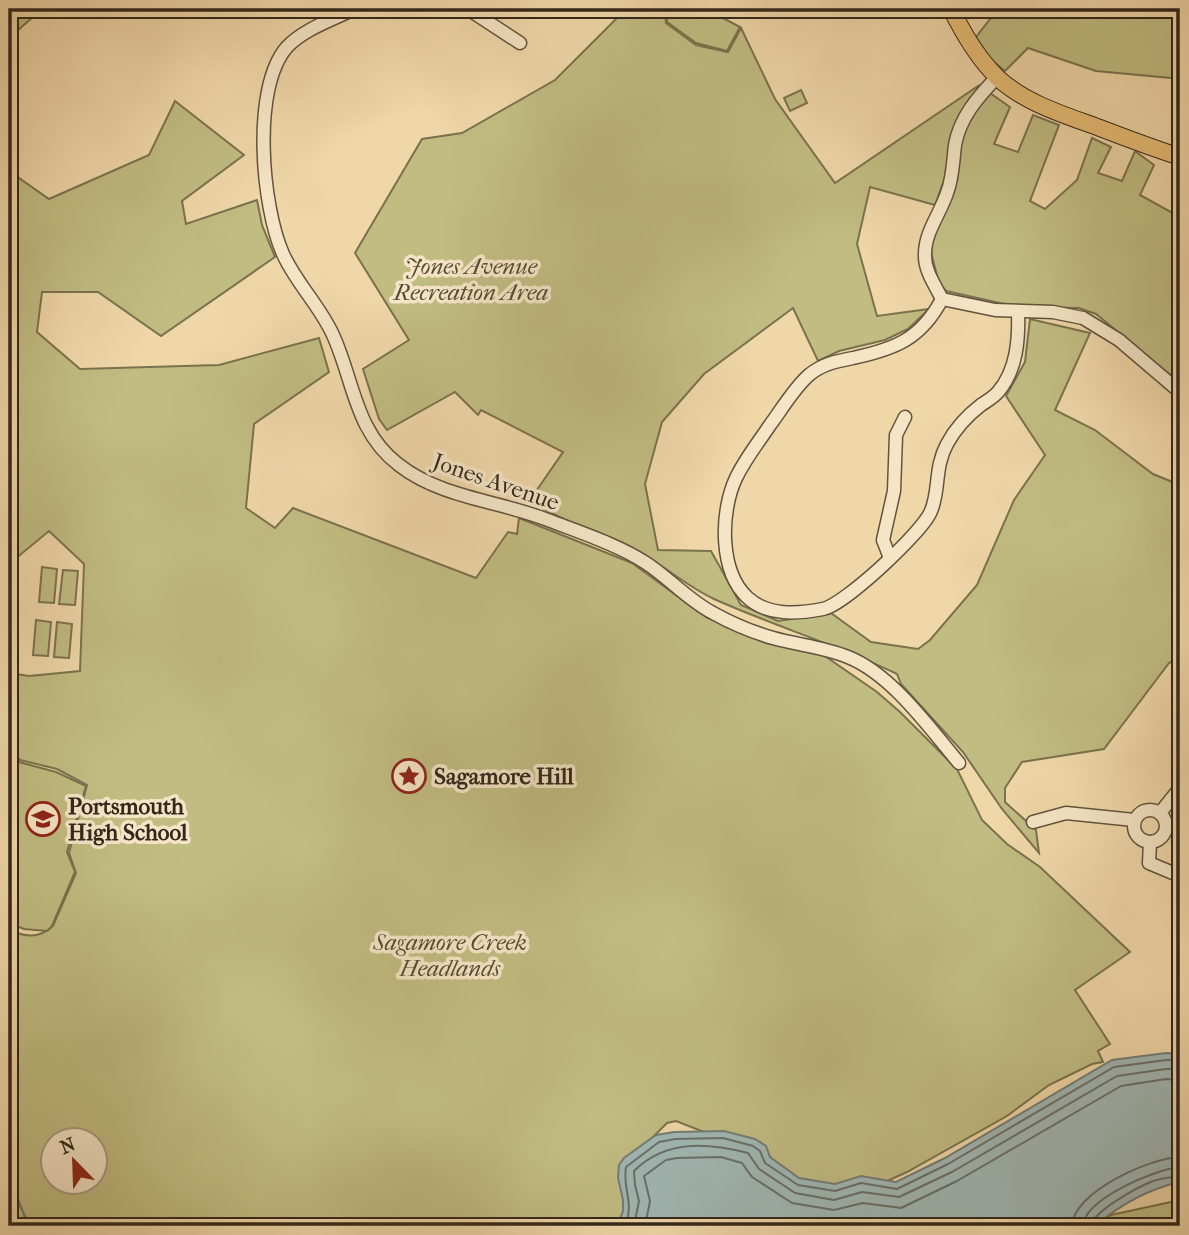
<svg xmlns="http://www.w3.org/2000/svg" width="1189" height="1235" font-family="'IM FELL French Canon',serif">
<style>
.green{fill:#c1bc82;stroke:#7a724e;stroke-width:2;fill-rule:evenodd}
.water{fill:#a0b7b4;stroke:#747d77;stroke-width:2}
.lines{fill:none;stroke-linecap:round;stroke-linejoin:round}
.shore{stroke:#6a6f68;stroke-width:2}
.stream{stroke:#747d77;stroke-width:2.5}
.minor-casing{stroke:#62533e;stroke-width:15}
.major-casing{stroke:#33271b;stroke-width:18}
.minor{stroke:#f5e5c6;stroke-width:12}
.major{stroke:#e8bc74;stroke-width:16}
.labels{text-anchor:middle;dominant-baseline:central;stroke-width:7;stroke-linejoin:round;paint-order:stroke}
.park-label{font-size:23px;font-style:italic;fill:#564c35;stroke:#f5e5c6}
.street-label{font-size:23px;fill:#33271b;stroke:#f5e5c6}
.poi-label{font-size:23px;font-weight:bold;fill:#33271b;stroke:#f5e5c6;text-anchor:start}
</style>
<rect width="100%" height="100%" fill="#f0d7a8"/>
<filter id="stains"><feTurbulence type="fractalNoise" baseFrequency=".00286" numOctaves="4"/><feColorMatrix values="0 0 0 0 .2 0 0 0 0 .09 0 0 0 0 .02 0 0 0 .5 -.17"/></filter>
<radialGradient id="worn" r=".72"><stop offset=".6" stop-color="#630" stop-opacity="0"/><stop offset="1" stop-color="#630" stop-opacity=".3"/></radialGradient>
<g class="green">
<path d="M9,9H42L9,38Z"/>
<path d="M626,9H665L666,23L696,45L728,52L741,28L775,99L835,183L978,86L935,205L870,187L857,244L877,316L929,309L908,329L885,340L839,351L818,361L793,308L704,374L662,422L645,484L658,550L711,551L741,605L778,621L831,613L871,642L918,649L930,640L977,585L1014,500L1045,455L1006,396L1025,362L1030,319L1090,333L1055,410L1095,430L1153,474L1180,485V657L1169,663L1104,749L1022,762L1005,788V802L1036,830L1039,853L1002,809L963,752L901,684L897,674C838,645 774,626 714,599C688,587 666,567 641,554C605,534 563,523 530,500L563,452L481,410L478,415L455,392L387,430L379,419L363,369L409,340L355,253L422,139L462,133L555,80Z"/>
<path d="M667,9H706L740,27L727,51L696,43L667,22Z"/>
<path d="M998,9H1180V82L1171,78L1096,71L1028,48L1005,71L988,57L976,37Z"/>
<path d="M801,90L807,103L790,111L784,98Z"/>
<path d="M990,93L1010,107L994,144L1018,152L1033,115L1059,125L1030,201L1045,209L1077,180L1092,138L1111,147L1098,173L1122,181L1135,151L1154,165L1140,195L1180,217V383L1096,314L1079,308L1018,307L946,291L939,283L929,245L958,158L967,121Z"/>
<path d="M175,101L244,155L182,201L186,224L257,200L262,225L275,257L161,336L98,292H42L37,332L80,369L219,365L319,338L329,372L254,424L246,508L275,528L293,508L476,578L508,532L517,534L519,518L632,563L706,617L766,643L819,652L877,692L900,712L957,769L982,820L1007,844L1040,867L1130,952L1075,990L1110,1044L1098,1051L1103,1062L1092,1064L1049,1085L1007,1116L907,1172L872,1188L833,1196L704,1132L676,1121L667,1123L650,1140L623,1200V1214L617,1226H9V930C25,937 39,939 53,926L76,873L69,853L87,785L57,769L20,760L9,747V673L29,676L80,671L84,564L49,531L9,564V171L49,199L149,155ZM52,1140H94V1182H52Z"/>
<path d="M42,567L57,569L54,603L39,602Z"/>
<path d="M63,570L78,571L75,605L59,604Z"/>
<path d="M9,606L16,607L13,641H9Z"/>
<path d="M36,620L51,622L48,656L33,655Z"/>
<path d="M57,622L72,624L69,658L54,657Z"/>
<path d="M9,749L19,762L56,772L86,786L67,852L75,872L52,926L47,931L24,929L9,923Z"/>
<path d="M1180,1200V1226H1097L1111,1215Z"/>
</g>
<path class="water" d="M1166,1053L1180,1054V1182C1148,1189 1120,1205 1095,1226H617L623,1211V1200L618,1178L619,1165L624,1158L656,1135L674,1132L724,1131L755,1139L766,1146L770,1157L799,1178L835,1184L861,1176L896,1182L945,1158L1112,1060Z"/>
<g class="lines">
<g class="shore">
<path d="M625,1226C635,1200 622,1191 626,1167L659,1142L675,1139L723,1138L753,1146L760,1151L765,1163L798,1185L835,1191L861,1183L897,1189L948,1164L1114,1067L1166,1060H1180"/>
<path d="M634,1226L639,1201L635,1185L634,1171C666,1139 708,1143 748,1153L759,1169L795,1193L834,1200L862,1192L899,1197L952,1172L1117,1076L1166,1069H1180"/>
<path d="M645,1226L650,1201L644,1176L666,1160L677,1158L721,1157L742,1163L752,1177L792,1203L834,1210L863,1203L901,1208L957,1181L1121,1086L1166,1079L1180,1080"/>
<path d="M1072,1226C1073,1192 1150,1158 1180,1157"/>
<path d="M1083,1226C1084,1199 1156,1169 1180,1167"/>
<path d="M1091,1226C1093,1211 1138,1187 1153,1181C1161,1178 1172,1177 1180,1176"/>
</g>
<path class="stream" d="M9,1185H12L25,1217L43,1226"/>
<g class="minor-casing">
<g id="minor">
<path d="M354,9C332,20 304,29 287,47C251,88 262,207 283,254C296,283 320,306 333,335C354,381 355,432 399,465C441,498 500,501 548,520C579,532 619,545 646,563C669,578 688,600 713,613C731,623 752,632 773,638C798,645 824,647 848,657C891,674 929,727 959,763"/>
<path d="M468,9L520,43"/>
<path d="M997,77C978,97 960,117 955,145C953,161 953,178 947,193C940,214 925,232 925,254C924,270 935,285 942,299L995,310L1053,312L1083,318L1119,340L1180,392"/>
<path d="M942,299C921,339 895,349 853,358C837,361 822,364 809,375C794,388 782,409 770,425C758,443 745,459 736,478C720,512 719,572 748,598C768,616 797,614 823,609C844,605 923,532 931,511C940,490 934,468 947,444C955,429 968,415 981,405C987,401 994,397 998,392C1017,370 1019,339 1018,312"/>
<path d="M890,558L883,540L894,491L896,435L905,417"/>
<circle cx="1150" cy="826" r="16"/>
<path d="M1160,813L1180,788"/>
<path d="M1033,822L1066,813L1134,820"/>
<path d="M1150,842L1149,863L1180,876"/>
</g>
</g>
<g class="major-casing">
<path id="major" d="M951,9C964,34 978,59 999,79C1027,104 1065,115 1100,128C1126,138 1153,148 1180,157"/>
</g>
<use href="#minor" class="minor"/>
<use href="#major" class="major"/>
</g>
<defs>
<g id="sight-ring" transform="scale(1.75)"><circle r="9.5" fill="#f5e5c6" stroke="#8f2418" stroke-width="1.5"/><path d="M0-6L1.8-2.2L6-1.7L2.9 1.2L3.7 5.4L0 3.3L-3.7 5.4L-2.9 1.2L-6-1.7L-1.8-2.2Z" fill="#8f2418"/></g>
<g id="school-ring" transform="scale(1.75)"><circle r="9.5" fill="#f5e5c6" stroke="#8f2418" stroke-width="1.5"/><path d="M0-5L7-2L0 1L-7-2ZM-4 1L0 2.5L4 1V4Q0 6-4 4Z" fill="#8f2418"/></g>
</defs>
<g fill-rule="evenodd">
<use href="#sight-ring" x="409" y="776"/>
<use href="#school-ring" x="43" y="819"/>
</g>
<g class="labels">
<g class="park-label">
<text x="471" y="266">Jones Avenue<tspan x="471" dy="26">Recreation Area</tspan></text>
<text x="450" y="942">Sagamore Creek<tspan x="450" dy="26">Headlands</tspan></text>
</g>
<g class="street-label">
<text transform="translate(496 482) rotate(19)">Jones Avenue</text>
</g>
<g class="poi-label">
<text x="434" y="776">Sagamore Hill</text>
<text x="68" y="806">Portsmouth<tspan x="68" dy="26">High School</tspan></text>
</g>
</g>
<rect width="1189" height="1235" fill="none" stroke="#f0d7a8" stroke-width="35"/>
<rect x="10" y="10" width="1168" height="1214" fill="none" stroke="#33271b" stroke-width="3.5"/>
<rect x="18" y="18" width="1154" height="1200" fill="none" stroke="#33271b" stroke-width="2"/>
<g transform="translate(74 1161) rotate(337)"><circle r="33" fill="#f5e5c6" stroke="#a79982" stroke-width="2"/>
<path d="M0-5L12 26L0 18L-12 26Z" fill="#8f2418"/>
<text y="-10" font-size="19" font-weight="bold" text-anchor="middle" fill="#33271b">N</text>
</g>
<rect width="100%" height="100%" filter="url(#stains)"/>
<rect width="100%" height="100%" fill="url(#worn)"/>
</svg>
